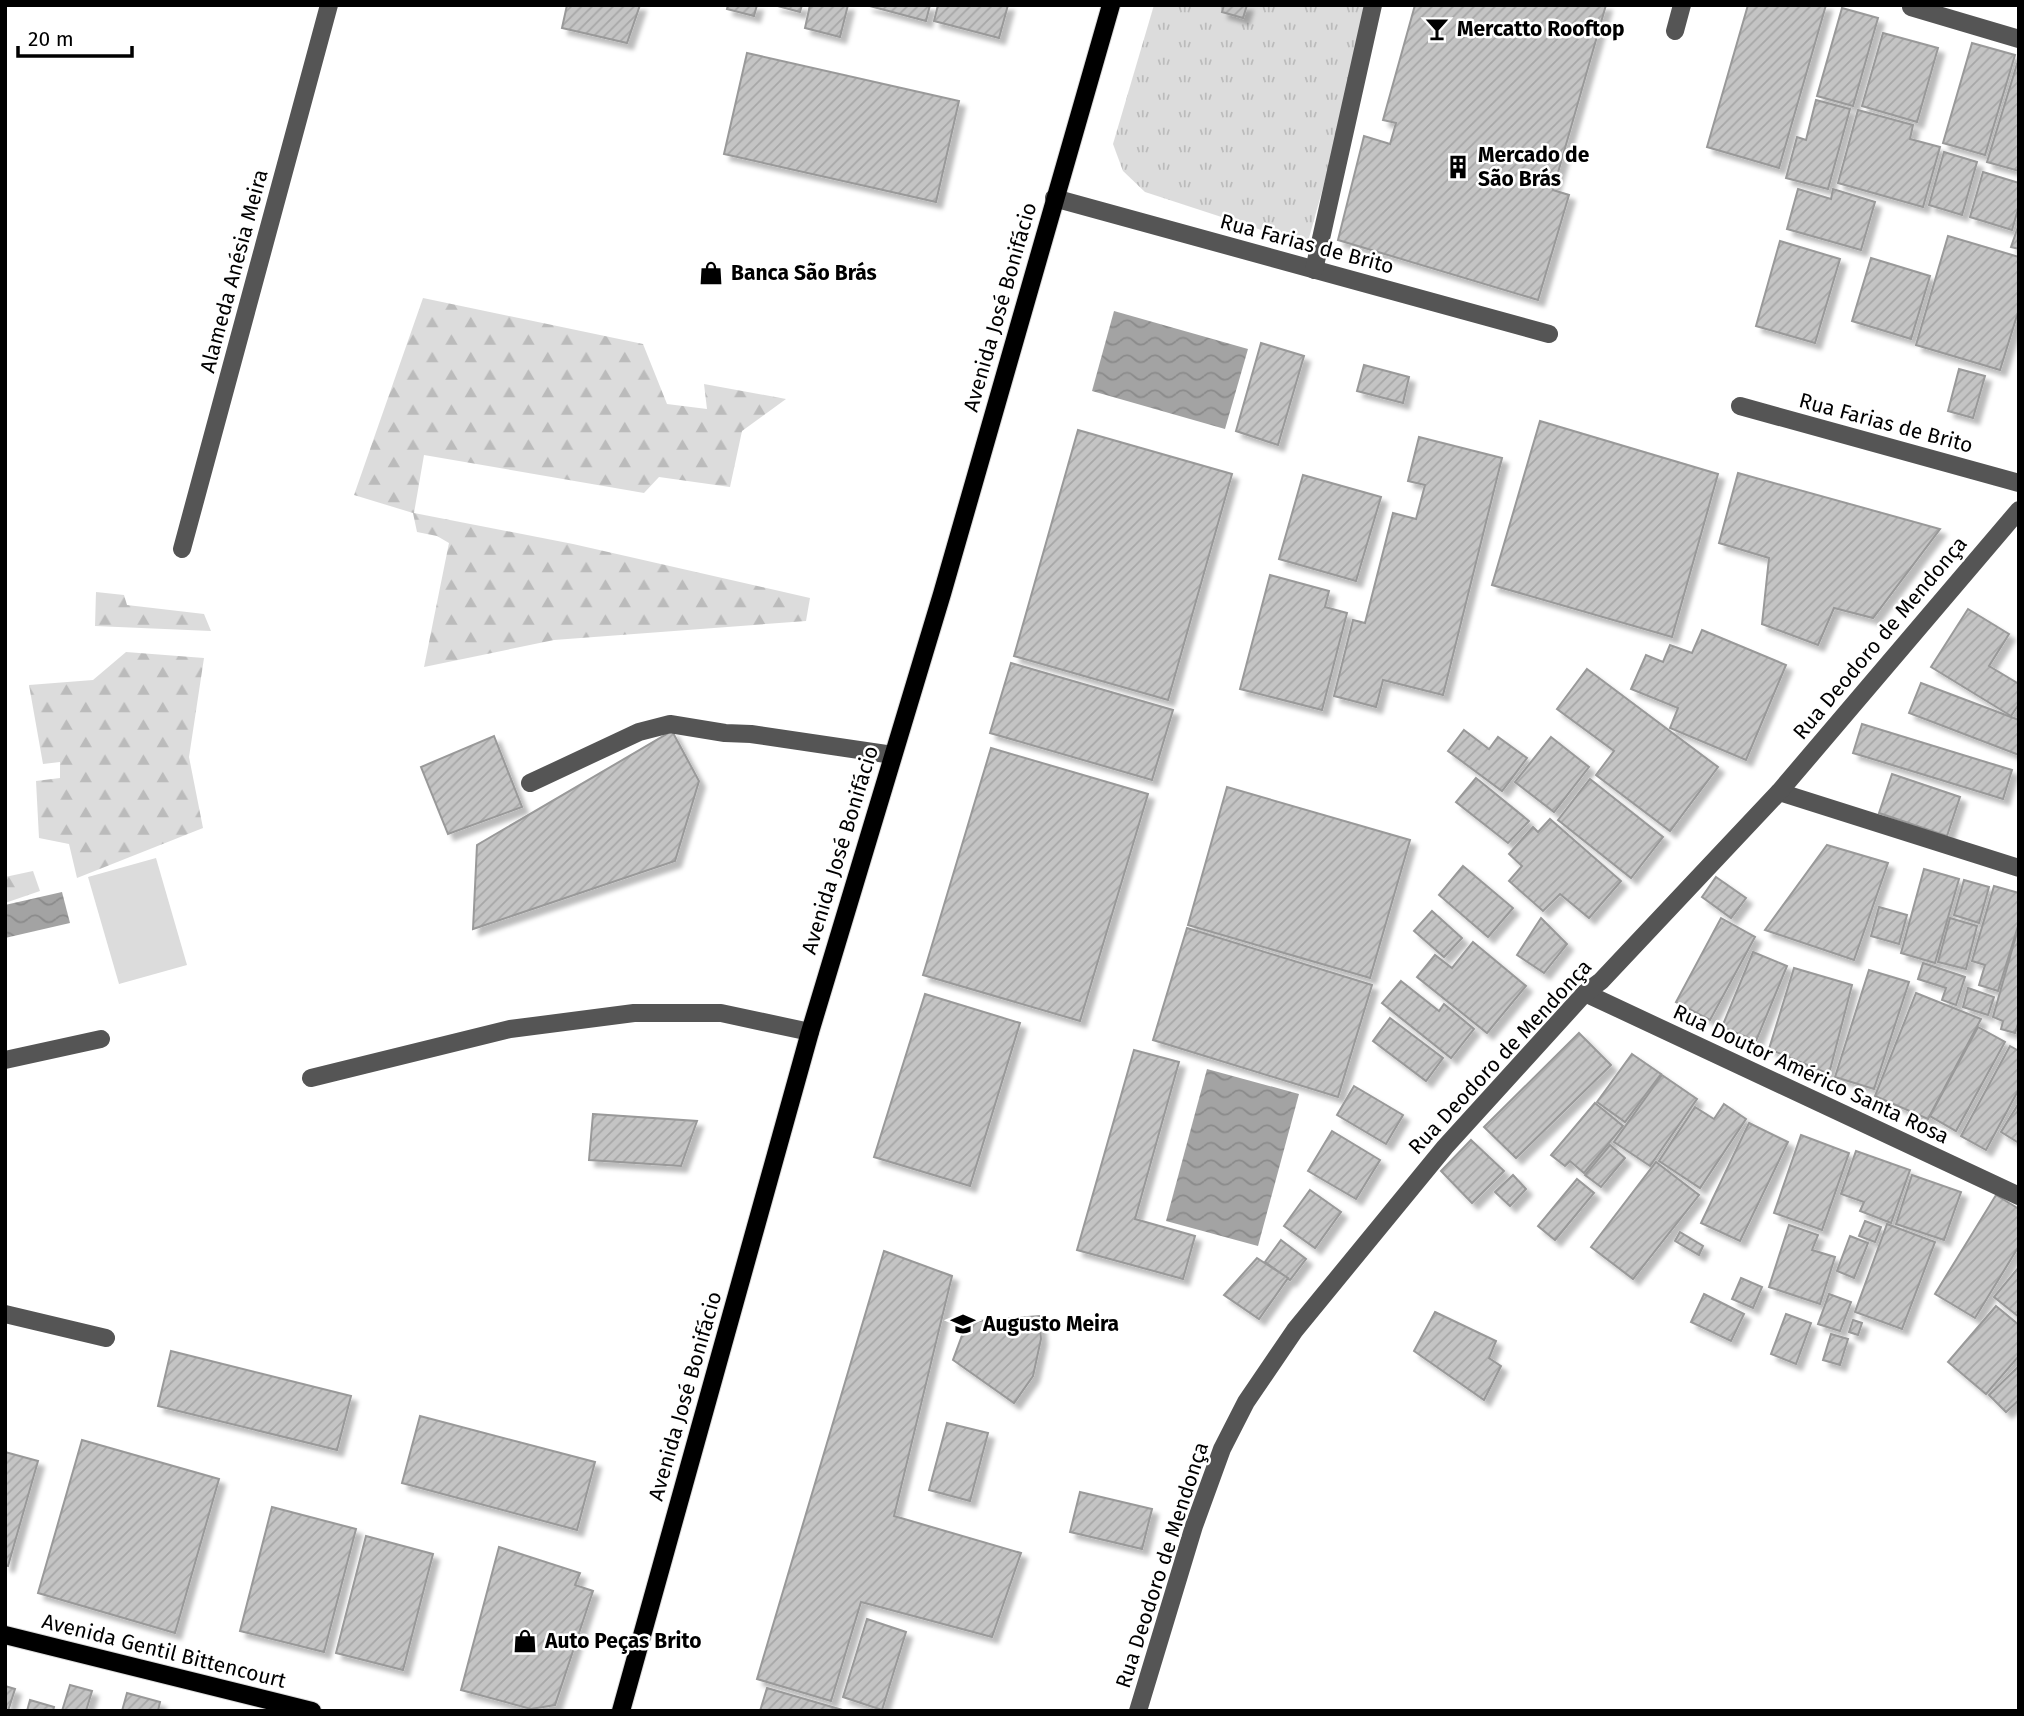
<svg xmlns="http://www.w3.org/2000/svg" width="2024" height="1716" font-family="'Fira Sans',sans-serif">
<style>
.grass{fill:url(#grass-tufts)}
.forest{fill:url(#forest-firs)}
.garden{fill:#dcdcdc}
.water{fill:url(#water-waves)}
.building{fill:url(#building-hatch);stroke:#999;stroke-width:2;filter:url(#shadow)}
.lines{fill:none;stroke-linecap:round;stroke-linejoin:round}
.major-casing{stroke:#dbdbdb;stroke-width:20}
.minor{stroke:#555;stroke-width:18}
.major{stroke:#000;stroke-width:18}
.labels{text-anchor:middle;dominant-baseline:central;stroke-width:5;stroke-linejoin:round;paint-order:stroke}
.poi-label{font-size:21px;font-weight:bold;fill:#000;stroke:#fff;text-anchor:start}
.street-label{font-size:21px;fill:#000;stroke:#fff}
</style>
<defs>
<pattern id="grass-tufts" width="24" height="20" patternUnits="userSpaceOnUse" patternTransform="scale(1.75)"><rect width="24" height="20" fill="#dcdcdc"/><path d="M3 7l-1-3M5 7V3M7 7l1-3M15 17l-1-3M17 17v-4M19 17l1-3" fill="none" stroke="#bbb"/></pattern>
<pattern id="forest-firs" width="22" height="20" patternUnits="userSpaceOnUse" patternTransform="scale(1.75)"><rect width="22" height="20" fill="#dcdcdc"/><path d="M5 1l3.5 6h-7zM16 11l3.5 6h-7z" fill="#bbb"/></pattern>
<pattern id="water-waves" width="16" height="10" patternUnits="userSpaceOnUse" patternTransform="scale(1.75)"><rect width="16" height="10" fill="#a3a3a3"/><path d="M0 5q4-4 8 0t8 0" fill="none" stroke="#8b8b8b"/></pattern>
<pattern id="building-hatch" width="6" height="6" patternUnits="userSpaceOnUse" patternTransform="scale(1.75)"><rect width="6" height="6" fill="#c4c4c4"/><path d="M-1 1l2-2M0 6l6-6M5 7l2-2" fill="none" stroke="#a7a7a7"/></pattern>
<filter id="shadow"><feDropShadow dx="6" dy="6" stdDeviation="2" flood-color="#0004"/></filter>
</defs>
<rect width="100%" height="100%" fill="#fff"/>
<path class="grass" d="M1154,5H1374L1307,245L1145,192L1123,171L1113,144Z"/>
<g class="forest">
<path d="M423,298L643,344L667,404L707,409L704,384L786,399L742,431L730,487L659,477L644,493L424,455L414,513L573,544L810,598L806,621L554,640L424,667L449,543L437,536L417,532L413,513L354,495Z"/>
<path d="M96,592L124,595L127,605L204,614L211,631L95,626Z"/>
<path d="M126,652L204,658L189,757L203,828L77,878L69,844L39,838L36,781L60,778V762L43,764L29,685L93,680Z"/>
<path d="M33,871L40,891L5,903V877Z"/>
</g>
<path class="garden" d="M156,858L187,965L119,984L88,877Z"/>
<g class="water">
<path d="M1114,311L1248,349L1225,429L1092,391Z"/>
<path d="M62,892L70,923L5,938V905Z"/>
<path d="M1207,1069L1299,1094L1258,1246L1166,1221Z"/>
</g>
<g class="building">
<path d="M567,5H640L627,43L562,28Z"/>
<path d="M728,5H757L754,16L727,9Z"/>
<path d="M774,5H802L800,12Z"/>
<path d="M810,5H848L840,37L805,28Z"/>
<path d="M866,5H930L926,21Z"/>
<path d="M938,5H1008L999,38L934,21Z"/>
<path d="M1224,5H1247L1243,18L1222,12Z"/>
<path d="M1415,5H1606L1553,190L1569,195L1538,300L1338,240L1364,136L1390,144L1396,123L1383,120Z"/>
<path d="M1748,5H1826L1779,168L1707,147Z"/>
<path d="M1842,8L1878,18L1853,106L1817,96Z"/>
<path d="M1883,33L1938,48L1917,122L1862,106Z"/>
<path d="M1972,43L2015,55L1985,155L1943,143Z"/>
<path d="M747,53L959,101L936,202L724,154Z"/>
<path d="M2017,64H2019V171L1987,162Z"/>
<path d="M1816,100L1850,109L1828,189L1786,178L1797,137L1806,140Z"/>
<path d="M1858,110L1913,125L1910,139L1940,147L1923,207L1838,183Z"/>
<path d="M1944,152L1977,162L1962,215L1929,205Z"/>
<path d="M1983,172L2019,183V206L2012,230L1970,217Z"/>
<path d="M1798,189L1831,199L1833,189L1875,202L1861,250L1787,229Z"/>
<path d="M2019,224V249L2011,247Z"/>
<path d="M1948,236L2019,257V309L2000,370L1916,345Z"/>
<path d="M1780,241L1840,259L1815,343L1756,326Z"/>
<path d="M1871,258L1930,276L1911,339L1852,321Z"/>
<path d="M1261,343L1304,356L1278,445L1236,431Z"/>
<path d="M1364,365L1409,377L1403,403L1357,391Z"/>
<path d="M1959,369L1985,376L1973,418L1948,411Z"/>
<path d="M1540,421L1718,474L1672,637L1492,585Z"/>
<path d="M1078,430L1232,474L1168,700L1014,656Z"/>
<path d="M1419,437L1502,458L1443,695L1383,680L1376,707L1334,696L1353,620L1365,623L1393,513L1416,519L1425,485L1408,481Z"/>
<path d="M1738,473L1940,529L1873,618L1834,608L1818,645L1762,624L1769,558L1719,543Z"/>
<path d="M1303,475L1381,497L1356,581L1279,559Z"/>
<path d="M1270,575L1329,591L1325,607L1347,613L1322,710L1240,689Z"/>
<path d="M1968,609L2009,634L1989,666L2019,684V704L2011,716L1931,667Z"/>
<path d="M1702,630L1786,665L1746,760L1670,728L1678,708L1631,689L1646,655L1663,662L1670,645L1692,653Z"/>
<path d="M1011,663L1173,710L1152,780L990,733Z"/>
<path d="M1587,669L1718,767L1670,831L1596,775L1614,751L1557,709Z"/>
<path d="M1921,683L2019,720V755L1909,713Z"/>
<path d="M1862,724L2012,770L2003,799L1853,753Z"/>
<path d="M1464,730L1489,749L1498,737L1527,758L1502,791L1448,751Z"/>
<path d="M672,731L699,781L675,861L473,929L477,845Z"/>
<path d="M494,736L522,807L448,834L421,767Z"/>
<path d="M1551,737L1589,767L1554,812L1515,782Z"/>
<path d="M991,748L1148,794L1080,1021L923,975Z"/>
<path d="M1892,774L1960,797L1947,836L1879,813Z"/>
<path d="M1476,778L1529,821L1508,843L1456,802Z"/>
<path d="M1590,779L1663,837L1631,878L1558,820Z"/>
<path d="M1227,787L1410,840L1370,978L1188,925Z"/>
<path d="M1550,819L1621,881L1589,918L1560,894L1543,911L1509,881L1522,866L1509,854L1533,827L1538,832Z"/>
<path d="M1827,845L1888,863L1854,960L1765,930Z"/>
<path d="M1463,866L1513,908L1488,937L1439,895Z"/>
<path d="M1924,869L1959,879L1935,963L1901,953Z"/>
<path d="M1716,877L1746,898L1731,918L1702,897Z"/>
<path d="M1964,880L1989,887L1979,923L1954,915Z"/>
<path d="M1994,886L2019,893V923L1998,991L1979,985L1985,965L1972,961Z"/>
<path d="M1879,907L1907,915L1899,944L1871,936Z"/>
<path d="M1432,911L1462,938L1444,957L1414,931Z"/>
<path d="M1541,918L1567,944L1544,973L1517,955Z"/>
<path d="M1721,918L1755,937L1710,1020L1676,1002Z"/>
<path d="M1950,918L1977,926L1966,969L1938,962Z"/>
<path d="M2019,925V1021L2015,1033L2001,1029L2003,1021L1993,1017Z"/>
<path d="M1187,928L1372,985L1338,1097L1153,1040Z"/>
<path d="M1473,942L1526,986L1487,1033L1417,977L1435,955L1452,968Z"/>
<path d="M1753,952L1787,966L1756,1041L1722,1027Z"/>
<path d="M1923,963L1965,977L1956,1005L1942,1000L1946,988L1918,979Z"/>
<path d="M1794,968L1852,985L1829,1074L1769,1049Z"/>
<path d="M1869,970L1909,982L1874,1089L1835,1077Z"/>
<path d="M1401,981L1439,1011L1444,1004L1474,1029L1451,1058L1382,1003Z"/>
<path d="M1968,988L1994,997L1988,1015L1963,1007Z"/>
<path d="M1916,993L1981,1019L1928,1119L1875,1096Z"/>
<path d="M925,994L1020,1023L970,1186L874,1157Z"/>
<path d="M1390,1018L1443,1058L1426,1081L1373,1041Z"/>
<path d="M1978,1027L2005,1042L1956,1131L1930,1116Z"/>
<path d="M1579,1033L1611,1065L1516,1158L1484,1127Z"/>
<path d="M2010,1046L2019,1051V1089L1986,1150L1961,1136Z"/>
<path d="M1134,1050L1179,1062L1135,1219L1195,1236L1183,1279L1077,1250Z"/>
<path d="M1632,1054L1661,1074L1625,1122L1597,1102Z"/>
<path d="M1662,1075L1697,1099L1650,1166L1614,1142Z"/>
<path d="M1354,1086L1403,1115L1386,1144L1337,1115Z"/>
<path d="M1595,1103L1623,1126L1584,1173L1570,1161L1565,1166L1551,1155Z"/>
<path d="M2019,1103V1143L2001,1132Z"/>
<path d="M1724,1104L1746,1119L1700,1188L1659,1161L1695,1107L1714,1119Z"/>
<path d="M593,1114L697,1121L681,1166L589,1160Z"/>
<path d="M1749,1123L1788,1142L1740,1241L1701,1223Z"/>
<path d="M1332,1131L1380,1160L1356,1199L1308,1171Z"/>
<path d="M1801,1135L1849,1153L1822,1230L1774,1213Z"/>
<path d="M1471,1140L1504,1171L1472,1203L1441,1171Z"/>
<path d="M1610,1145L1625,1158L1601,1187L1585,1175Z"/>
<path d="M1856,1151L1910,1170L1891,1223L1860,1211L1864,1202L1841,1194Z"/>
<path d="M1656,1162L1699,1195L1633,1279L1591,1247Z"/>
<path d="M1513,1175L1526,1189L1510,1206L1495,1192Z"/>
<path d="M1912,1175L1961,1192L1944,1240L1896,1224Z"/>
<path d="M1577,1179L1594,1193L1555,1240L1538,1226Z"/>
<path d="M1310,1190L1341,1212L1315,1248L1284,1226Z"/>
<path d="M1996,1195L2019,1209V1246L1975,1318L1935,1294Z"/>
<path d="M1865,1221L1881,1227L1875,1242L1859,1236Z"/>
<path d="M1887,1224L1935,1242L1902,1329L1855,1312Z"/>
<path d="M1789,1225L1818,1235L1812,1250L1835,1257L1820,1304L1769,1287Z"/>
<path d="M1680,1232L1703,1246L1699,1255L1675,1241Z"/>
<path d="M1850,1236L1868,1243L1854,1278L1837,1271Z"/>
<path d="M1281,1240L1306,1259L1290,1280L1265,1262Z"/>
<path d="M884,1251L952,1276L894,1516L1021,1553L992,1637L861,1602L831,1701L757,1679Z"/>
<path d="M1257,1258L1288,1278L1259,1319L1224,1295Z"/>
<path d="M2019,1267V1317L1994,1297Z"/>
<path d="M1741,1278L1762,1287L1753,1308L1732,1299Z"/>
<path d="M1704,1294L1744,1314L1731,1341L1691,1322Z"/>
<path d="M1829,1294L1851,1302L1840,1331L1818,1324Z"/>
<path d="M1996,1306L2019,1325V1356L1986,1394L1948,1362Z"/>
<path d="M1435,1312L1496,1341L1489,1358L1501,1366L1484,1400L1414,1351Z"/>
<path d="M1786,1314L1811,1323L1796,1364L1771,1354Z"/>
<path d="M1039,1316L1041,1339L1033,1376L1014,1403L953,1360L967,1322Z"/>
<path d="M1853,1320L1862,1323L1858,1335L1849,1332Z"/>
<path d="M1831,1334L1848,1339L1840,1365L1823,1360Z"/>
<path d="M171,1351L351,1396L337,1450L158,1406Z"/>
<path d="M2019,1366V1400L2006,1412L1989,1395Z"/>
<path d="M420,1416L595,1462L577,1530L402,1483Z"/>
<path d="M947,1423L988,1433L970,1501L929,1490Z"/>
<path d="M82,1440L219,1479L175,1633L38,1593Z"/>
<path d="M5,1452L38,1461L8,1566L5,1565Z"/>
<path d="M1080,1492L1152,1509L1142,1549L1070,1532Z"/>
<path d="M272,1507L356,1529L324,1652L240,1631Z"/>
<path d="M366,1536L433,1554L403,1670L336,1653Z"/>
<path d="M499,1547L580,1573L575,1585L593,1591L555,1705L531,1709L461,1690Z"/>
<path d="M867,1619L906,1632L882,1710L843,1697Z"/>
<path d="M70,1685L92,1691L86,1711H62Z"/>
<path d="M5,1686L15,1689L8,1711H5Z"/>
<path d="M767,1688L846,1711H760Z"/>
<path d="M127,1693L160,1702L158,1711H122Z"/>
<path d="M30,1700L54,1707L53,1711H27Z"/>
</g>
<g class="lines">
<g class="major-casing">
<g id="major">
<path d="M5,1635L312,1711"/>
<path d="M621,1711L810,1032L942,594L1111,5"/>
</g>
</g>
<g class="minor">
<path d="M1911,7L2019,39"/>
<path d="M1675,31L1682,5"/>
<path d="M1054,198L1549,334"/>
<path d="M1314,270L1373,5"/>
<path d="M1740,406L2019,483"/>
<path d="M182,549L329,5"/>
<path d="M530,783L639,732L670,724L725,733L751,734L893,755"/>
<path d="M1779,792L2019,868"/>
<path d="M1585,993L2019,1196"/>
<path d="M5,1060L101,1039"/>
<path d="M311,1078L510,1029L634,1013H721L810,1032"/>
<path d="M5,1314L106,1338"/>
<path d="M1138,1711L1194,1526L1222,1449L1246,1402L1295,1330L1445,1147L1585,993L1601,981L1779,792L2019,510"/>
</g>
<use href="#major" class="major"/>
</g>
<defs>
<g id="bar-bare" transform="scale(1.89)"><path d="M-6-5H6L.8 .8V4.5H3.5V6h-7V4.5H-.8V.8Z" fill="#000" stroke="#fff" stroke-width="2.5" paint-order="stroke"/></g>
<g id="building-bare" transform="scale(1.89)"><path d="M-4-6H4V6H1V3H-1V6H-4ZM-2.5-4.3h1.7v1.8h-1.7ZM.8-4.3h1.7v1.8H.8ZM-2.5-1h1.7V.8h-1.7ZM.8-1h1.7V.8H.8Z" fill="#000" stroke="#fff" stroke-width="2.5" paint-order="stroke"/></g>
<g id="shop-bare" transform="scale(1.89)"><path d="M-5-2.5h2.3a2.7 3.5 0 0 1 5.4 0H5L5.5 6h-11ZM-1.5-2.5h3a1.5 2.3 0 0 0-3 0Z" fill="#000" stroke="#fff" stroke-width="2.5" paint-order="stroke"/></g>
<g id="school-bare" transform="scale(1.89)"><path d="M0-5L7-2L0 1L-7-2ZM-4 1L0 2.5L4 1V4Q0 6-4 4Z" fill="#000" stroke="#fff" stroke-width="2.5" paint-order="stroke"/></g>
</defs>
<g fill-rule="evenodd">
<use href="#bar-bare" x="1437" y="29"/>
<use href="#building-bare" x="1458" y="167"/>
<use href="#shop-bare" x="711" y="273"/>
<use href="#school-bare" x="963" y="1324"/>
<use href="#shop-bare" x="525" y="1641"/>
</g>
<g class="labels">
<g class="poi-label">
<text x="1457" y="29">Mercatto Rooftop</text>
<text x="1478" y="155">Mercado de<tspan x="1478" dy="24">São Brás</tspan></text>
<text x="731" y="273">Banca São Brás</text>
<text x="983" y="1324">Augusto Meira</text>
<text x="545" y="1641">Auto Peças Brito</text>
</g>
<g class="street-label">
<text transform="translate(1307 244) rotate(15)">Rua Farias de Brito</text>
<text transform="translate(234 271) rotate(-75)">Alameda Anésia Meira</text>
<text transform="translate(1000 307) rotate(-74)">Avenida José Bonifácio</text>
<text transform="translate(1886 423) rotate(15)">Rua Farias de Brito</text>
<text transform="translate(1880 638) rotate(-50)">Rua Deodoro de Mendonça</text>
<text transform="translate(840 850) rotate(-73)">Avenida José Bonifácio</text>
<text transform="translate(1500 1057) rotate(-47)">Rua Deodoro de Mendonça</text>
<text transform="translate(1811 1074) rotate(25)">Rua Doutor Américo Santa Rosa</text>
<text transform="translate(685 1396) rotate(-74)">Avenida José Bonifácio</text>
<text transform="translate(1162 1565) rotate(-72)">Rua Deodoro de Mendonça</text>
<text transform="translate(164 1651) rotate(14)">Avenida Gentil Bittencourt</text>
</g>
</g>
<rect width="2024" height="1716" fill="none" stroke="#000000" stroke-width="14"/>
<path d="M18 46v10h114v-10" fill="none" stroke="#000000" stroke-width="3.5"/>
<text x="28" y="46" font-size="21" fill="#000000" stroke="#ffffff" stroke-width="5" paint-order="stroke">20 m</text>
</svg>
